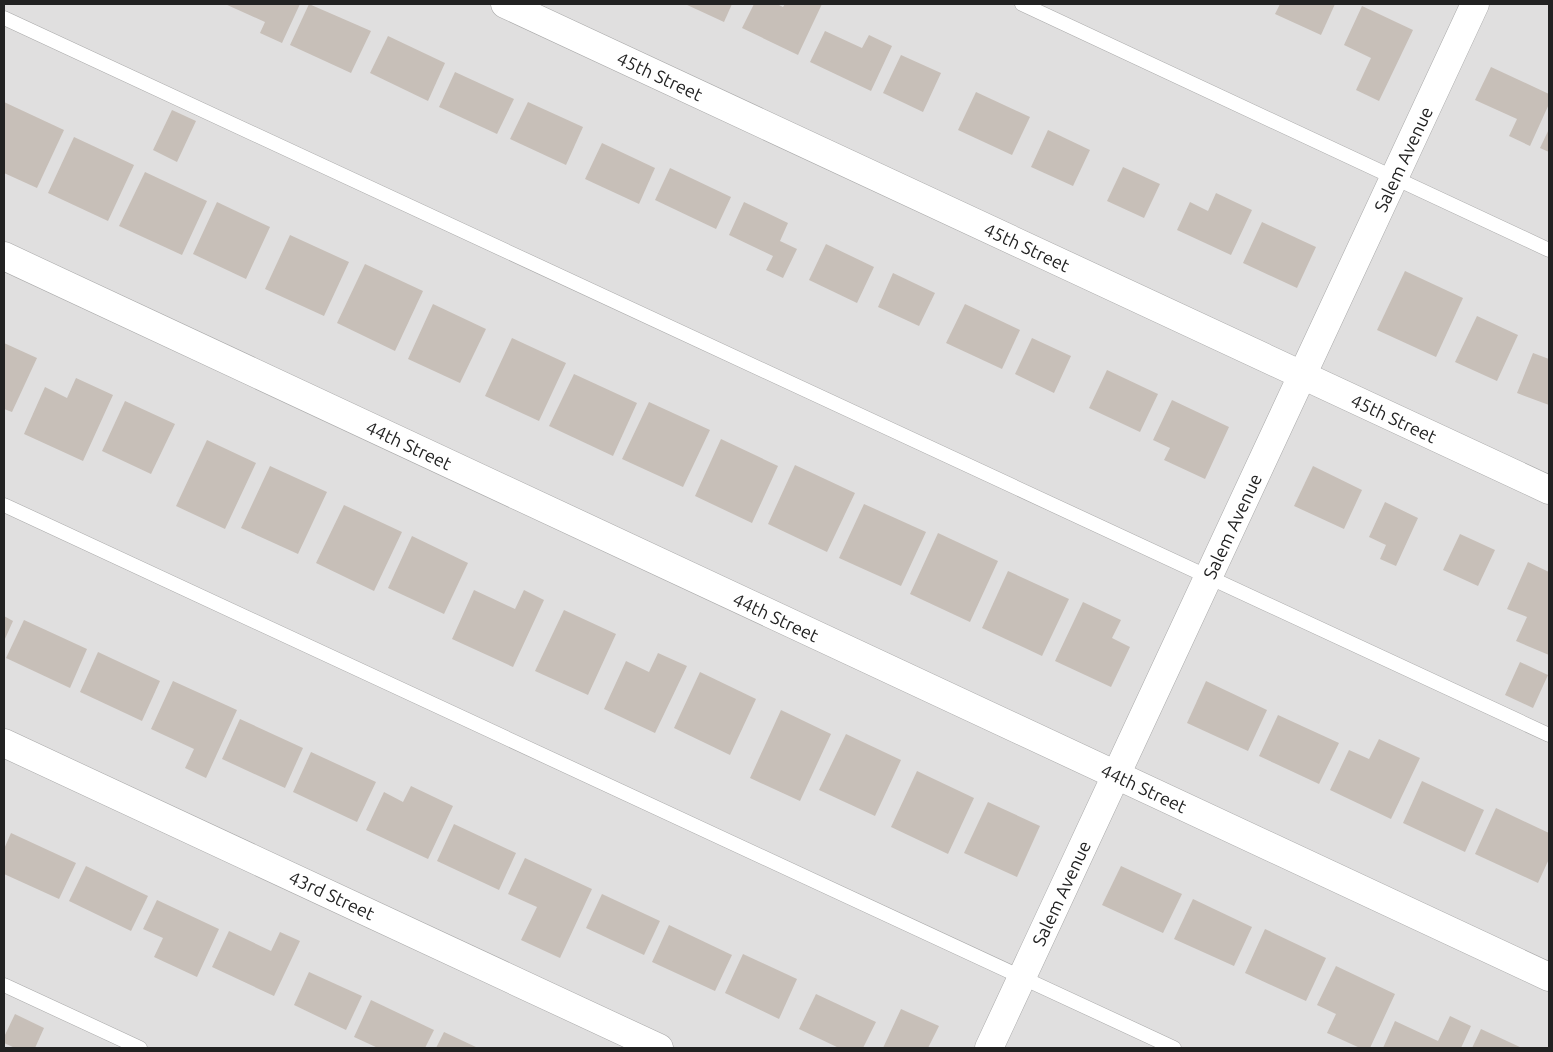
<svg xmlns="http://www.w3.org/2000/svg" width="1553" height="1052" font-family="Ubuntu,sans-serif">
<style>
.residential{fill:#e0dfdf}
.building{fill:#c7bfb8}
.lines{fill:none;stroke-linecap:round;stroke-linejoin:round}
.service-casing{stroke:#a9a9a9;stroke-width:15}
.minor-casing{stroke:#a9a9a9;stroke-width:29}
.service{stroke:#fff;stroke-width:14}
.minor{stroke:#fff;stroke-width:28}
.labels{text-anchor:middle;dominant-baseline:central;stroke-width:4;stroke-linejoin:round;paint-order:stroke}
.street-label{font-size:18px;fill:#222;stroke:#fff}
</style>
<rect width="100%" height="100%" fill="#f2efe9"/>
<rect class="residential" x="4" y="4" width="1545" height="1044"/>
<g class="building">
<path d="M225,4H300L282,43L260,33L265,22Z"/>
<path d="M309,4L371,31L351,73L290,45Z"/>
<path d="M685,4H732L724,22Z"/>
<path d="M754,4H777L783,7L785,4H822L798,55L742,28Z"/>
<path d="M1280,4H1335L1321,35L1275,14Z"/>
<path d="M1362,6L1413,30L1379,101L1356,90L1371,58L1344,45Z"/>
<path d="M825,31L862,48L869,35L892,46L871,91L810,62Z"/>
<path d="M388,36L445,63L428,101L370,73Z"/>
<path d="M901,55L941,73L923,112L883,93Z"/>
<path d="M1491,67L1549,94V104L1530,146L1509,136L1517,119L1475,100Z"/>
<path d="M455,72L514,99L497,134L439,107Z"/>
<path d="M976,92L1030,117L1012,155L958,130Z"/>
<path d="M4,102L64,130L37,188L4,173Z"/>
<path d="M528,102L583,127L566,165L510,139Z"/>
<path d="M172,110L196,121L177,162L153,150Z"/>
<path d="M1549,129V152L1540,148Z"/>
<path d="M1048,130L1090,150L1073,186L1031,167Z"/>
<path d="M74,137L134,165L108,221L48,193Z"/>
<path d="M602,143L655,168L639,204L585,179Z"/>
<path d="M1123,167L1160,184L1144,218L1107,201Z"/>
<path d="M670,168L731,197L716,229L655,200Z"/>
<path d="M145,172L207,201L182,255L119,226Z"/>
<path d="M1216,193L1252,210L1231,255L1177,230L1190,202L1208,211Z"/>
<path d="M217,202L270,227L246,279L193,254Z"/>
<path d="M744,202L788,223L780,241L797,249L783,278L766,270L773,256L729,235Z"/>
<path d="M1262,222L1316,247L1297,288L1243,263Z"/>
<path d="M290,235L349,262L324,316L265,289Z"/>
<path d="M826,244L874,267L857,303L809,280Z"/>
<path d="M365,264L423,291L395,351L337,323Z"/>
<path d="M1405,271L1463,298L1436,357L1377,330Z"/>
<path d="M893,273L935,293L919,326L878,307Z"/>
<path d="M433,304L486,329L460,383L408,359Z"/>
<path d="M965,304L1020,330L1002,369L946,343Z"/>
<path d="M1477,316L1518,335L1497,381L1455,362Z"/>
<path d="M512,338L566,363L539,421L485,396Z"/>
<path d="M1032,338L1071,356L1054,393L1015,374Z"/>
<path d="M4,343L37,358L12,412L4,409Z"/>
<path d="M1533,353L1549,359V405L1517,393Z"/>
<path d="M1107,370L1158,394L1140,432L1089,408Z"/>
<path d="M574,374L637,403L613,456L549,426Z"/>
<path d="M76,378L113,395L83,461L24,434L45,387L67,398Z"/>
<path d="M1172,400L1229,427L1205,479L1164,460L1170,448L1153,440Z"/>
<path d="M125,401L175,424L151,474L102,451Z"/>
<path d="M649,402L710,430L683,487L622,459Z"/>
<path d="M721,439L778,466L752,523L695,496Z"/>
<path d="M207,440L256,463L225,529L176,506Z"/>
<path d="M795,465L855,493L827,552L768,524Z"/>
<path d="M270,466L327,492L298,554L241,528Z"/>
<path d="M1313,466L1362,490L1344,529L1294,506Z"/>
<path d="M1385,502L1418,518L1396,566L1380,559L1386,545L1369,537Z"/>
<path d="M864,504L926,532L901,586L839,558Z"/>
<path d="M344,505L402,532L374,591L316,563Z"/>
<path d="M938,533L998,561L970,622L910,594Z"/>
<path d="M1460,534L1495,550L1478,586L1443,570Z"/>
<path d="M412,536L468,563L444,614L388,588Z"/>
<path d="M1528,562L1549,572V655L1516,641L1527,617L1507,609Z"/>
<path d="M1008,571L1069,599L1042,656L982,628Z"/>
<path d="M474,590L515,609L524,590L544,600L513,667L452,639Z"/>
<path d="M1083,602L1121,620L1112,638L1130,647L1111,687L1055,661Z"/>
<path d="M564,610L616,634L588,695L535,671Z"/>
<path d="M4,616L13,621L4,641Z"/>
<path d="M24,620L87,649L70,688L6,658Z"/>
<path d="M98,652L160,681L142,721L80,692Z"/>
<path d="M658,653L687,666L655,733L604,709L626,661L649,672Z"/>
<path d="M1520,662L1548,675L1533,708L1505,695Z"/>
<path d="M700,672L756,699L730,755L674,728Z"/>
<path d="M173,681L237,710L206,778L185,768L194,749L151,729Z"/>
<path d="M1206,681L1267,710L1248,751L1187,723Z"/>
<path d="M781,710L831,734L800,801L750,778Z"/>
<path d="M1278,715L1339,743L1319,784L1259,756Z"/>
<path d="M240,719L303,748L285,788L222,759Z"/>
<path d="M846,734L901,760L875,816L819,790Z"/>
<path d="M1379,739L1420,758L1391,819L1330,790L1349,750L1369,759Z"/>
<path d="M311,752L376,782L357,822L293,792Z"/>
<path d="M917,771L974,798L948,854L891,827Z"/>
<path d="M1422,781L1484,810L1465,852L1403,823Z"/>
<path d="M411,786L453,806L428,859L366,830L384,792L403,802Z"/>
<path d="M988,802L1040,826L1017,877L964,853Z"/>
<path d="M1496,808L1549,833V859L1538,883L1475,854Z"/>
<path d="M454,824L516,853L499,890L437,861Z"/>
<path d="M11,833L76,863L59,899L4,874V849Z"/>
<path d="M525,858L592,889L560,958L521,940L537,907L508,894Z"/>
<path d="M86,866L148,896L131,931L69,901Z"/>
<path d="M1121,866L1182,894L1163,933L1102,905Z"/>
<path d="M602,894L660,921L644,955L586,928Z"/>
<path d="M1193,899L1252,927L1234,966L1174,939Z"/>
<path d="M157,900L219,929L197,977L154,957L163,938L143,929Z"/>
<path d="M669,925L732,955L715,991L652,962Z"/>
<path d="M1265,929L1326,958L1306,1001L1245,973Z"/>
<path d="M229,931L271,951L280,932L300,941L274,996L212,967Z"/>
<path d="M743,954L797,979L779,1019L725,993Z"/>
<path d="M1336,966L1395,994L1370,1048H1360L1327,1033L1336,1014L1317,1005Z"/>
<path d="M309,972L362,996L346,1030L294,1005Z"/>
<path d="M816,994L876,1022L863,1048H839L799,1029Z"/>
<path d="M371,1000L434,1030L425,1048H378L354,1037Z"/>
<path d="M901,1009L939,1026L928,1048H883Z"/>
<path d="M15,1014L44,1028L35,1048H15L4,1043V1037Z"/>
<path d="M1450,1016L1471,1026L1461,1048H1383L1395,1021L1438,1041Z"/>
<path d="M1481,1029L1522,1048H1472Z"/>
<path d="M444,1032L478,1048H436Z"/>
</g>
<g class="lines">
<g class="service-casing">
<g id="service">
<path d="M1022,4L1549,250"/>
<path d="M4,18L1549,735"/>
<path d="M4,505L1174,1048"/>
<path d="M4,985L140,1048"/>
</g>
</g>
<g class="minor-casing">
<g id="minor">
<path d="M505,4L1549,490"/>
<path d="M4,256L1549,977"/>
<path d="M4,743L659,1048"/>
<path d="M989,1048L1475,4"/>
</g>
</g>
<use href="#service" class="service"/>
<use href="#minor" class="minor"/>
</g>
<g class="labels">
<g class="street-label">
<text transform="translate(660 76) rotate(25)">45th Street</text>
<text transform="translate(1403 159) rotate(-65)">Salem Avenue</text>
<text transform="translate(1027 247) rotate(25)">45th Street</text>
<text transform="translate(1394 418) rotate(25)">45th Street</text>
<text transform="translate(409 445) rotate(25)">44th Street</text>
<text transform="translate(1232 526) rotate(-65)">Salem Avenue</text>
<text transform="translate(776 617) rotate(25)">44th Street</text>
<text transform="translate(1144 788) rotate(25)">44th Street</text>
<text transform="translate(1061 893) rotate(-65)">Salem Avenue</text>
<text transform="translate(332 895) rotate(25)">43rd Street</text>
</g>
</g>
<rect width="1553" height="1052" fill="none" stroke="#222222" stroke-width="10"/>
</svg>
